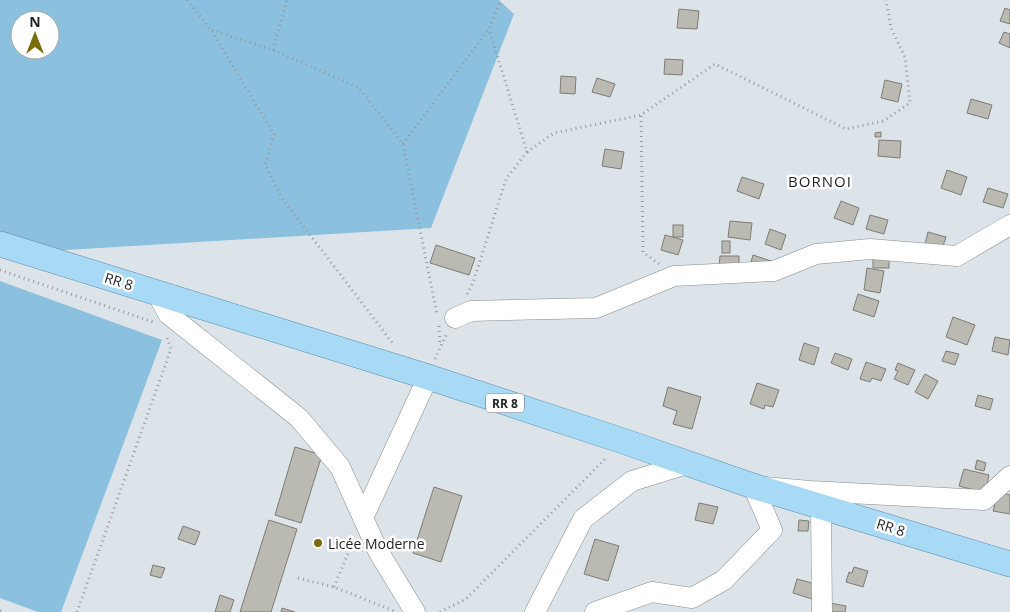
<svg xmlns="http://www.w3.org/2000/svg" width="1010" height="612" font-family="'Open Sans',sans-serif">
<style>
.green{fill:#8bc1df;fill-rule:evenodd}
.building{fill:#bab9b2;stroke:#7c7b74}
.lines{fill:none;stroke-linecap:round;stroke-linejoin:round}
.minor-casing{stroke:#858c90;stroke-width:21}
.major-casing{stroke:#538aa7;stroke-width:26}
.path{stroke:#94999d;stroke-width:3;stroke-dasharray:1 4;stroke-linecap:butt}
.minor{stroke:#fff;stroke-width:20}
.major{stroke:#a9daf5;stroke-width:25}
.poi-dot{fill:#796d09;stroke:#fff;stroke-width:2}
.labels{text-anchor:middle;dominant-baseline:central;stroke-width:5;stroke-linejoin:round;paint-order:stroke}
.shield{fill:#fff;stroke:#626466;stroke-width:1}
.shield-label{font-size:12px;font-weight:bold;fill:#1f2224}
.street-label{font-size:14px;fill:#1f2224;stroke:#fff}
.poi-label{font-size:14px;fill:#1f2224;stroke:#fff;text-anchor:start}
.neighbourhood-label{font-size:15px;letter-spacing:1px;fill:#1f2224;stroke:#fff}
</style>
<rect width="100%" height="100%" fill="#dde4e9"/>
<g class="green">
<path d="M0,0H499L514,14L431,228L0,254ZM20,20H50V50H20Z"/>
<path d="M0,281L162,340L61,612H38L0,598Z"/>
</g>
<g class="building">
<path d="M1005,8L1010,10V24L1000,21Z"/>
<path d="M679,9L699,11L697,29L677,28Z"/>
<path d="M1004,32L1010,34V48L999,43Z"/>
<path d="M665,59L683,60L682,75L664,74Z"/>
<path d="M561,76L576,77L575,94L560,93Z"/>
<path d="M597,78L615,84L610,97L592,92Z"/>
<path d="M885,80L902,84L898,102L881,98Z"/>
<path d="M971,99L992,105L988,119L967,113Z"/>
<path d="M881,132V137H875V133Z"/>
<path d="M879,140L901,141L900,158L878,156Z"/>
<path d="M605,149L624,152L621,169L602,166Z"/>
<path d="M947,170L967,177L961,195L941,188Z"/>
<path d="M742,177L764,184L759,199L737,191Z"/>
<path d="M988,188L1008,194L1003,208L983,202Z"/>
<path d="M841,201L859,208L853,225L834,218Z"/>
<path d="M870,215L888,220L884,234L866,229Z"/>
<path d="M730,221L752,223L750,240L728,237Z"/>
<rect x="673" y="225" width="10" height="12"/>
<path d="M770,229L786,235L781,250L765,244Z"/>
<path d="M928,232L946,237L942,249L925,244Z"/>
<path d="M665,235L683,240L678,255L661,250Z"/>
<rect x="722" y="241" width="8" height="12"/>
<path d="M436,245L475,258L469,275L430,263Z"/>
<path d="M753,255L771,261L768,270L750,265Z"/>
<path d="M720,256H739V268L719,267Z"/>
<rect x="873" y="257" width="16" height="11"/>
<path d="M867,268L884,271L880,293L864,290Z"/>
<path d="M858,294L879,301L874,317L853,310Z"/>
<path d="M953,317L975,325L967,345L946,337Z"/>
<path d="M995,337L1010,340L1008,355L992,351Z"/>
<path d="M804,343L819,348L814,365L799,360Z"/>
<path d="M946,351L959,354L955,365L942,361Z"/>
<path d="M835,353L852,359L848,370L831,363Z"/>
<path d="M866,362L886,369L881,381L872,378L870,382L860,379Z"/>
<path d="M898,363L915,370L908,385L894,379L898,371L895,370Z"/>
<path d="M925,374L938,381L928,399L915,392Z"/>
<path d="M757,383L779,390L773,407L765,405L764,409L750,404Z"/>
<path d="M668,387L701,397L692,429L673,424L677,411L663,406Z"/>
<path d="M978,395L993,399L990,410L975,406Z"/>
<path d="M295,447L322,455L301,523L275,515Z"/>
<path d="M977,460L986,463L984,471L975,469Z"/>
<path d="M964,469L989,475L985,493L959,486Z"/>
<path d="M434,487L462,496L441,562L413,553Z"/>
<path d="M998,492L1010,495V514L993,511Z"/>
<path d="M699,503L718,507L713,524L695,520Z"/>
<path d="M269,520L297,529L271,612H240Z"/>
<path d="M799,520L809,521L808,531H798Z"/>
<path d="M183,526L200,532L195,545L178,539Z"/>
<path d="M595,539L619,546L608,581L584,574Z"/>
<path d="M153,565L165,568L161,578L150,575Z"/>
<path d="M854,567L868,571L863,587L846,582L849,572L852,573Z"/>
<path d="M797,579L816,584L812,599L793,593Z"/>
<path d="M220,595L234,600L230,612H215Z"/>
<path d="M830,603L846,606L845,612H828Z"/>
<path d="M282,608L295,612H281Z"/>
</g>
<g class="lines">
<g class="minor-casing">
<g id="minor">
<path d="M157,293L168,314L299,418L340,467L378,551L415,612"/>
<path d="M455,318L471,311L596,308L674,276L774,271L816,254L870,249L957,256L1010,225"/>
<path d="M821,506L822,612"/>
<path d="M363,518L428,377"/>
<path d="M535,612L583,519L632,481L687,464"/>
<path d="M595,612L652,592L692,598L724,580L772,530L753,486L810,491L984,500L1010,476"/>
</g>
</g>
<g class="major-casing">
<path id="major" d="M0,244L428,377L623,441L753,486L1010,564"/>
</g>
<g class="path">
<path d="M187,0L211,30L274,134L265,165L282,198L394,345"/>
<path d="M212,30L273,50L358,87L403,144L437,315"/>
<path d="M273,50L287,0"/>
<path d="M403,144L489,29L501,0"/>
<path d="M527,152L554,133L641,115"/>
<path d="M659,264L643,252L641,115L715,64L846,129L883,121L910,103L905,57L891,28L886,0"/>
<path d="M0,270L153,322"/>
<path d="M467,294L473,283L506,179L527,152L489,29"/>
<path d="M439,326L440,345"/>
<path d="M435,359L447,333"/>
<path d="M298,578L334,587L394,611"/>
<path d="M334,587L354,539"/>
<path d="M0,611L3,612"/>
<path d="M77,612L171,349L166,335"/>
<path d="M440,612L466,599L607,457"/>
</g>
<use href="#minor" class="minor"/>
<use href="#major" class="major"/>
</g>
<circle class="poi-dot" cx="318" cy="543" r="5"/>
<g class="labels">
<rect class="shield" x="486" y="393.5" width="38" height="19" rx="4"/>
<g class="shield-label">
<text x="505" y="403">RR 8</text>
</g>
<g class="street-label">
<text transform="translate(119 281) rotate(17)">RR 8</text>
<text transform="translate(891 527) rotate(17)">RR 8</text>
</g>
<g class="poi-label">
<text x="328" y="543">Licée Moderne</text>
</g>
<g class="neighbourhood-label">
<text x="820" y="181">BORNOI</text>
</g>
</g>
<g transform="translate(35 35)"><circle r="24" fill="#ffffff" stroke="#a5a7a7"/>
<path d="M0-4L9 19L0 12L-9 19Z" fill="#796d09"/>
<text y="-8" font-size="14" font-weight="bold" text-anchor="middle" fill="#1f2224">N</text>
</g>
</svg>
